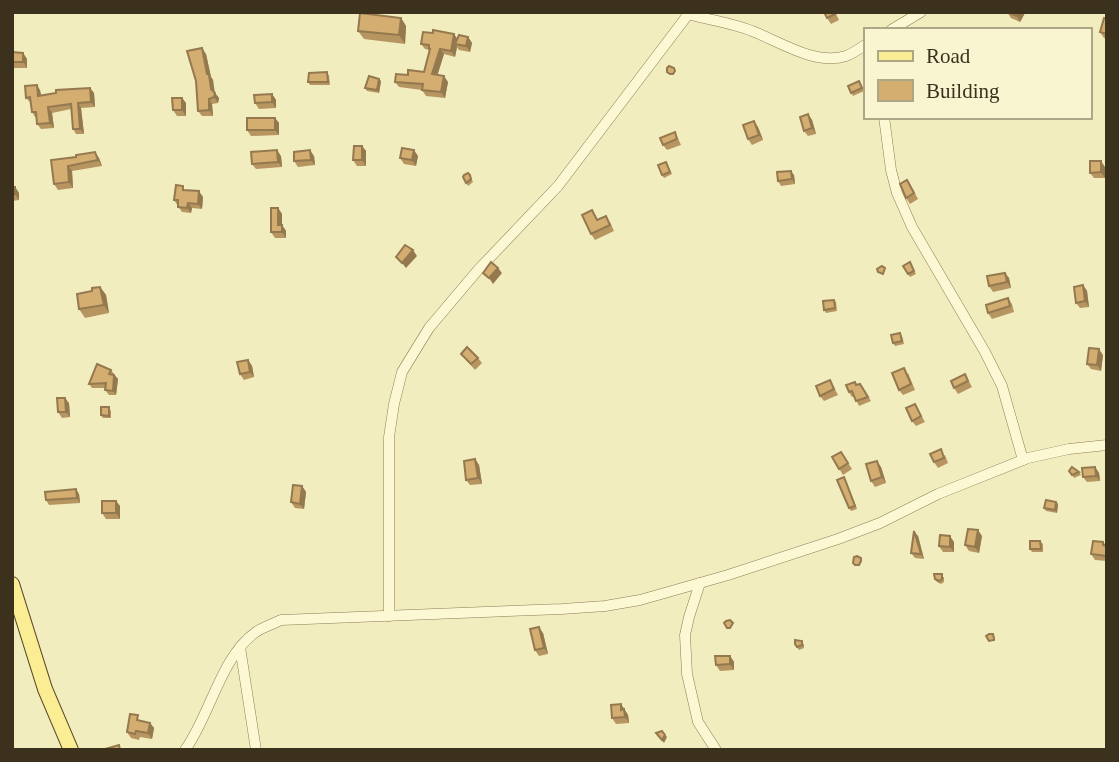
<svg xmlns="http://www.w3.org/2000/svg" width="1119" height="762" font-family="'Times New Roman',serif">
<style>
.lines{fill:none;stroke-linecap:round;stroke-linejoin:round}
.street-casing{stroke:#8d7d56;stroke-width:11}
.primary-casing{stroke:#5a4a2a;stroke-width:16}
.street{stroke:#fcf8d4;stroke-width:10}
.primary{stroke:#faed93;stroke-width:14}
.wall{fill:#b69561}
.shaded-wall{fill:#94794f}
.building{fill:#d4ad71;stroke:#94794f;stroke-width:2}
</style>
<rect width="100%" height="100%" fill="#f2edbf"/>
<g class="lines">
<g class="street-casing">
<g id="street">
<path d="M688,14C709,20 732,23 752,31C779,41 815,66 846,56C852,54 859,49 865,45"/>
<path d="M891,30L921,12"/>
<path d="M884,117L891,170L897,193L912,227L985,352L1002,386L1023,460"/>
<path d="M700,583L689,617L685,635L687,674L698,722L716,750"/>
<path d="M389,616V437L394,404L402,372L429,328L478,270L558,186L690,12"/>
<path d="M240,647L256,750"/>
<path d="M185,750C210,716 221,656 256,632C263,627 273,624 281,620L562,609L605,606L640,600L728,575L838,539L880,523L938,494L1028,458L1069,449L1107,445"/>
</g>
</g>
<g class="primary-casing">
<path id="primary" d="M12,584L45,689L71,750"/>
</g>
<use href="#street" class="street"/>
<use href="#primary" class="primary"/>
</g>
<g class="wall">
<path d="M835,12L839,20L831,24L827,18Z"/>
<path d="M1007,12H1024L1025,13L1020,22L1011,18Z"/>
<path d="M401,18L406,26L405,44L364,39L358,31Z"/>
<path d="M1107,19V39L1104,38L1100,32Z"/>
<path d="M433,33L454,34L457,39L468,37L472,43L470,52L459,50L457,47L455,57L444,54L437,75L448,82L445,98L426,96L422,90L399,87L395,82L408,75L424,72L430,50L425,49L421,44Z"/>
<path d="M12,52L23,53L27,59V68H12Z"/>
<path d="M206,54L211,77L213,80L214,92L219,98L218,103L212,104L213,116H202L198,111Z"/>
<path d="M329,75L330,85H310L308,82Z"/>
<path d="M381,81L379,93L367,91L365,88Z"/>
<path d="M861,84L864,91L853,96L851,93Z"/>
<path d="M90,88L94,93L95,107L81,108L84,134H76L73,129L71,109L52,113L54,128L41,129L37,124L36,117H35L32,112L31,103L26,98L40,90L41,96Z"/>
<path d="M272,94L276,100V108L259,109L255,103Z"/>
<path d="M182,98L186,103V116H177L173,110Z"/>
<path d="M808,114L812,120L816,134L808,136L804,131Z"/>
<path d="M275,118L279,123V135L251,136L247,130Z"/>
<path d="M758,127L763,140L752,145L748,139Z"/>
<path d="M675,132L681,145L667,150L663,145Z"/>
<path d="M362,146L366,151V166H357L353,160Z"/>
<path d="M281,156L282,167L256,169L252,164Z"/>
<path d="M314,156L315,165L298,167L294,161Z"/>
<path d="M418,156L416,166L404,164L400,158Z"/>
<path d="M99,158L102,166L72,171L73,188L58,190L54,184L51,160Z"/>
<path d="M666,162L672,174L664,178L662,175Z"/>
<path d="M1105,167V178H1094L1090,173Z"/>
<path d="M470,175L473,182L468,186L463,177Z"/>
<path d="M794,175L795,184L781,186L778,181Z"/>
<path d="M911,186L918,199L910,204L906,198Z"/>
<path d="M12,187H15L19,193V200L12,201Z"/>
<path d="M186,190L203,197L202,209L192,208L191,213L182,212L174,200Z"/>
<path d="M278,208L282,214V225L286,231V238H275L271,232Z"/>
<path d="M592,210L598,220L610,222L614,231L595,240L591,234Z"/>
<path d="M910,262L916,274L910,277L908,274Z"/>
<path d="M1005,273L1009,278L1011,288L993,292L989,286Z"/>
<path d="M1083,285L1087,291L1089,307L1080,308L1076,303Z"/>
<path d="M100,287L106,295L109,313L85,318L79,309L92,291Z"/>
<path d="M1008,298L1012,304L1014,312L992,319L988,313Z"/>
<path d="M834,300L836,302L837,311L826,313L824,310Z"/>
<path d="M900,333L902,336L904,344L895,346L893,343Z"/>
<path d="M461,354L478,358L482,363L475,370Z"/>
<path d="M1103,355L1101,371L1091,369L1087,364Z"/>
<path d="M248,360L252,366L254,377L244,380L240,374Z"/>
<path d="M111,370L118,379L116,395H109L105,390L106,388H92L89,384Z"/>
<path d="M908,373L915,390L903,395L899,390Z"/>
<path d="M965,374L972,387L958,394L954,388Z"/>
<path d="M830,380L838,395L824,401L820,396Z"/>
<path d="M857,385L863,388L871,401L859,406L854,396L852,397L849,392Z"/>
<path d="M69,403L70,417L62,418L58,412Z"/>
<path d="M915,404L925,422L916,426L912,421Z"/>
<path d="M111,410V418H103L101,415Z"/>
<path d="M841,452L852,469L843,475L832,457Z"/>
<path d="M945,455L948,463L938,468L934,462Z"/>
<path d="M475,459L479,465L482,484L470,485L466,480Z"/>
<path d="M881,467L886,483L875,487L871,481Z"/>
<path d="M1095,467L1099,473L1100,481L1087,482L1083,477Z"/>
<path d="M1069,471L1079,472L1081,475L1074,478Z"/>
<path d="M846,480L857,509L851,511L849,508Z"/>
<path d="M302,486L306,492L304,509L295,508L291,502Z"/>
<path d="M79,494L80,503L49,505L46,500Z"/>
<path d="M116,501L120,506V519H106L102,513Z"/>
<path d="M1056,502L1058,504L1057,513L1046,511L1044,508Z"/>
<path d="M918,536L924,559L915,558L911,553Z"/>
<path d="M982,536L979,553L969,551L965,545Z"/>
<path d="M1040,541L1043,544V552H1032L1030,549Z"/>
<path d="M954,542V552H943L939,546Z"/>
<path d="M1103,542L1107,546V561L1095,560L1091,554Z"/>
<path d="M944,577V582L941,584L937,582L935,579Z"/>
<path d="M543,633L548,654L539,656L535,650Z"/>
<path d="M795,644H804V648L799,650Z"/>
<path d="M730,656L734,662V670L720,671L716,665Z"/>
<path d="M621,704L628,715L629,723L616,724L612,718Z"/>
<path d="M142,721L150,723L154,728L152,739L140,737L139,740L131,738L127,732Z"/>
</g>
<g class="shaded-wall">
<path d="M1018,12L1025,13L1020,22L1017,16Z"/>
<path d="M401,18L406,26L405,44L399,35Z"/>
<path d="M454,34L458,40L455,44L457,47L455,57L451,51Z"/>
<path d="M468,37L472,43L470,52L466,46Z"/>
<path d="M202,48L206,54L211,77L213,80L215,94L211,89Z"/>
<path d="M440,49L444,54L436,80L432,74Z"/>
<path d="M23,53L27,59V68L23,62Z"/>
<path d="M444,76L448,82L445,98L441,92Z"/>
<path d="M379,79L381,81L379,93L377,90Z"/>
<path d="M37,85L40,90L42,101L38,96Z"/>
<path d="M90,88L94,93L95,107L91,102Z"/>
<path d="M215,93L219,98L218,103L214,97Z"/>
<path d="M272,94L276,100V108L272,102Z"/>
<path d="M182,98L186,103V116L182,110Z"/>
<path d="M209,99L212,104L213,116L209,110Z"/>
<path d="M78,103L81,108L84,134L80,129Z"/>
<path d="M48,107L52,113L54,128L50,123Z"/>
<path d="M808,114L812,120L816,134L812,128Z"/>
<path d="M275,118L279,123V135L275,130Z"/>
<path d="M754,121L758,127L763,140L759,135Z"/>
<path d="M362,146L366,151V166L362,160Z"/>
<path d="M277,150L281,156L282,167L278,162Z"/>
<path d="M310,150L314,156L315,165L311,160Z"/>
<path d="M414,150L418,156L416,166L412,160Z"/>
<path d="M95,152L99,158L102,166L98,160Z"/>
<path d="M1101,161L1105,167V178L1101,172Z"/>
<path d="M68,166L72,171L73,188L69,182Z"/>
<path d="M791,171L794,175L795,184L792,179Z"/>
<path d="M15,187L19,193V200L15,194Z"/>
<path d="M199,191L203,197L202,209L198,204Z"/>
<path d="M188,203L192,208L191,213L187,208Z"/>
<path d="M278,208L282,214V230L278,225Z"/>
<path d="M282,225L286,231V238L282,232Z"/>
<path d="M413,250L417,256L406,268L402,263Z"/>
<path d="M498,268L502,273L493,284L489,278Z"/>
<path d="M1005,273L1009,278L1011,288L1007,282Z"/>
<path d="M1083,285L1087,291L1089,307L1085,301Z"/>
<path d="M100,287L106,295L109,313L104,305Z"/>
<path d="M1099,349L1103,355L1101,371L1097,365Z"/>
<path d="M248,360L252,366L254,377L250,372Z"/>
<path d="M114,375L118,379L116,395L113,391Z"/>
<path d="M65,398L69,403L70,417L66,412Z"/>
<path d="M475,459L479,465L482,484L478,478Z"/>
<path d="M877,461L881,467L886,483L882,477Z"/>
<path d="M1095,467L1099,473L1100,481L1096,476Z"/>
<path d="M302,486L306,492L304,509L300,504Z"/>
<path d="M76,489L79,494L80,503L77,498Z"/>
<path d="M116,501L120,506V519L116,513Z"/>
<path d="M1056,502L1058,504L1057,513L1055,510Z"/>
<path d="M978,530L982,536L979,553L975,547Z"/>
<path d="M914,531L918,536L924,559L921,554Z"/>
<path d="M950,536L954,542V552L950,547Z"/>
<path d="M539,627L543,633L548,654L544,648Z"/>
<path d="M730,656L734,662V670L730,664Z"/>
<path d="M621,704L628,715L629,723L621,710Z"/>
<path d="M150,723L154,728L152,739L148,733Z"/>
<path d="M665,735L667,737L664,743L662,740Z"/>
</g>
<g class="building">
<path d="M824,12H834L835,14L827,18Z"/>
<path d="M1007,12H1018L1017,16Z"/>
<path d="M360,13L401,18L399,35L358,31Z"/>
<path d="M1104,18L1107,19V34L1100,32Z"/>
<path d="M433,30L454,34L451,51L440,49L432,74L444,76L441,92L422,90L423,84L395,82L396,74L408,75V70L424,72L430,49H429V45L421,44L423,32L433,33Z"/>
<path d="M459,35L468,37L466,46L455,44Z"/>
<path d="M202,48L207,74H209L211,89L215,93L214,97L209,99V110L198,111L196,81L187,51Z"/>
<path d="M12,52L23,53V62H12Z"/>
<path d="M669,66L674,68L675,71L673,74H670L667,72V68Z"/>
<path d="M327,72L328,82H308L309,73Z"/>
<path d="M369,76L379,79L377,90L365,88Z"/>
<path d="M859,81L862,88L851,93L848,86Z"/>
<path d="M37,85L38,96L56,93V90L90,88L91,102L78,103L80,129H73L71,104L48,107L50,123L37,124L36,112H32L30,97L26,98L25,86Z"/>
<path d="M272,94V102L255,103L254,95Z"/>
<path d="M172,98H182V110H173Z"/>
<path d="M808,114L812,128L804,131L800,117Z"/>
<rect x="247" y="118" width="28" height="12"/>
<path d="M754,121L759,135L748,139L743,125Z"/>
<path d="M675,132L677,139L663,145L660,138Z"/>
<path d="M354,146H362V160H353Z"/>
<path d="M402,148L414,150L412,160L400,158Z"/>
<path d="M277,150L278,162L252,164L251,152Z"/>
<path d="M310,150L311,160L294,161V152Z"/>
<path d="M95,152L98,160L68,166L69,182L54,184L51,160L76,157V155Z"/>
<path d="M1090,161H1101V172L1090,173Z"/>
<path d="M666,162L670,172L662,175L658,165Z"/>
<path d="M791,171L792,179L778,181L777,172Z"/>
<path d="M468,173L470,175L471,179L466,183L463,177L464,175Z"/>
<path d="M907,180L914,193L906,198L900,184Z"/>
<path d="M176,185L183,186V190L199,191L198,204L188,203L187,208L178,207V200H174Z"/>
<path d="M12,187H15V194L12,195Z"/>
<path d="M271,208H278V225H282V232H271Z"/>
<path d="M592,210L597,220L606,216L610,225L591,234L582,215Z"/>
<path d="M405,245L413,250L402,263L396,257Z"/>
<path d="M491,262L498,268L489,278L483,273Z"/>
<path d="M910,262L914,271L908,274L903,266Z"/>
<path d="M882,266L885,268L883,274L878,272L877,269Z"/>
<path d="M1005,273L1007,282L989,286L987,276Z"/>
<path d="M1083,285L1085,301L1076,303L1074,287Z"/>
<path d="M100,287L104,305L79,309L77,294L92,291V288Z"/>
<path d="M1008,298L1010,306L988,313L986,305Z"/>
<path d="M834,300L835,308L824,310L823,301Z"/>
<path d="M900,333L902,341L893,343L891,335Z"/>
<path d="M467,347L478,358L471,364L461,354Z"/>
<path d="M1089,348L1099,349L1097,365L1087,364Z"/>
<path d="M248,360L250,372L240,374L237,362Z"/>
<path d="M97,364L111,370L109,374L114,375L113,391L105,390L106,383L89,384Z"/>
<path d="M904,368L911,384L899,390L892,373Z"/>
<path d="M965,374L968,381L954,388L951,381Z"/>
<path d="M830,380L834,389L820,396L816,386Z"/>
<path d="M855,382L856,385L860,384L868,397L856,401L852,391L849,392L846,385Z"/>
<path d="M57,398H65L66,412H58Z"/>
<path d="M915,404L921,416L912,421L906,408Z"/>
<path d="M101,407H109V416L101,415Z"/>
<path d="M941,449L944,458L934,462L930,454Z"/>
<path d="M841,452L848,463L839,469L832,457Z"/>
<path d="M475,459L478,478L466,480L464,461Z"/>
<path d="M877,461L882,477L871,481L866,464Z"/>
<path d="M1072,467L1079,472L1072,475L1069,471Z"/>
<path d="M1095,467L1096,476L1083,477L1082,468Z"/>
<path d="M844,477L855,506L849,508L837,480Z"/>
<path d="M293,485L302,486L300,504L291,502Z"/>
<path d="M76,489L77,498L46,500L45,492Z"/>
<path d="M1046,500L1056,502L1055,510L1044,508Z"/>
<rect x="102" y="501" width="14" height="12"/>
<path d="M968,529L978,530L975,547L965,545Z"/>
<path d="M914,531L921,554L911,553Z"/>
<path d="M940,535L950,536V547L939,546Z"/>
<path d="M1030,541H1040L1041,549H1030Z"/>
<path d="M1093,541L1103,542V545L1107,546V556L1091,554Z"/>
<path d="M857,556L861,558V561L859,565H855L853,563L854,557Z"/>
<path d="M934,574H942V579L939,581L935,579Z"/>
<path d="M730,620L733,623L730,628H727L724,623L726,621Z"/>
<path d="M539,627L544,648L535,650L530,629Z"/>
<path d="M989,634H993L994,638V640L989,641L986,636Z"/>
<path d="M795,640L802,641V645L797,647L795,644Z"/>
<path d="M715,656H730V664L716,665Z"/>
<path d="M621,704V710L624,709L625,717L612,718L611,705Z"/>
<path d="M130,714L138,715L137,720L150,723L148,733L136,731L135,734L127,732Z"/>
<path d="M662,731L665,735L662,740L656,733Z"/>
<path d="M119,745L120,750H105V749Z"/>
</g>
<rect width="1119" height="762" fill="none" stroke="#3b311c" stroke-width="28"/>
<rect x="864" y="28" width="228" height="91" fill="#f9f5d0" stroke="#ada788" stroke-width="2"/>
<rect x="878" y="51" width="35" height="10" fill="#faed93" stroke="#ada788" stroke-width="2"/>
<text x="926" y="63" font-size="21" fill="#3b311c">Road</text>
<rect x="878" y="80" width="35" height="21" fill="#d4ad71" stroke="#ada788" stroke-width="2"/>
<text x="926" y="98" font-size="21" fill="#3b311c">Building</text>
</svg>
